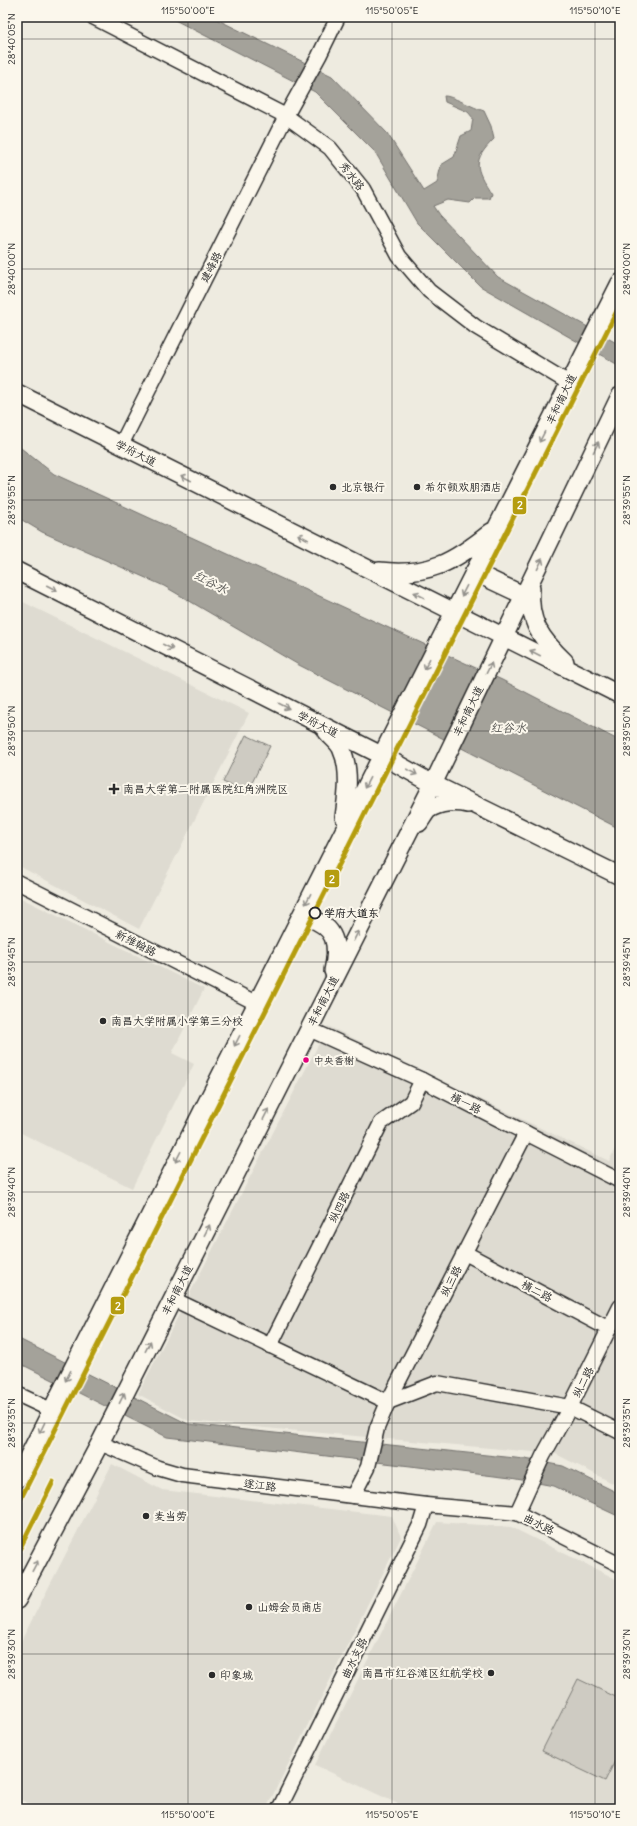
<svg xmlns="http://www.w3.org/2000/svg" width="637" height="1826" font-family="Delius,'LXGW WenKai TC',sans-serif">
<style>
.built{fill:#dedbd1}
.green{fill:#cecbc2;stroke:#7c7b76}
.water{fill:#a4a29a;stroke:#74726e}
.lines{fill:none;stroke-linecap:round;stroke-linejoin:round}
.minor-casing{stroke:#2b2b2b;stroke-width:17}
.major-casing{stroke:#2b2b2b;stroke-width:20}
.minor{stroke:#fbf7ec;stroke-width:14}
.major{stroke:#fbf7ec;stroke-width:17}
.metro-1-casing{stroke:#fbf7ec;stroke-width:8}
.metro-1{stroke:#b59d10;stroke-width:5}
.oneway{stroke:#93918c}
.ticks{fill:none;stroke:#2b2b2b;stroke-width:1;stroke-opacity:0.45}
.poi-dot{fill:#2b2b2b;stroke:#fbf7ec;stroke-width:1.5}
.stop-dot{fill:#fbf7ec;stroke:#2b2b2b;stroke-width:2}
.bus-dot{fill:#e5007d;stroke:#fbf7ec;stroke-width:1.5}
.labels{text-anchor:middle;dominant-baseline:central;stroke-width:4;stroke-linejoin:round;paint-order:stroke}
.bus-label{font-size:10px;fill:#2b2b2b;stroke:#fbf7ec;text-anchor:start}
.street-label{font-size:11px;fill:#2b2b2b;stroke:#fbf7ec}
.poi-label{font-size:11px;fill:#2b2b2b;stroke:#fbf7ec;text-anchor:start}
.stop-label{font-size:11px;font-weight:bold;fill:#2b2b2b;stroke:#fbf7ec;text-anchor:start}
.water-label{font-size:12px;font-style:italic;fill:#555552;stroke:#fbf7ec}
.line-badge{stroke:#fbf7ec;stroke-width:1.5}
.badge-label{font-size:11px;text-anchor:middle;font-weight:bold;fill:#fff}
.neatline{fill:none;stroke:#2b2b2b;stroke-width:1.5}
.ticks-label{font-size:10px;text-anchor:middle;fill:#2b2b2b}
</style>
<rect width="100%" height="100%" fill="#eeebe0"/>
<filter id="ink" filterUnits="userSpaceOnUse"><feTurbulence type="fractalNoise" baseFrequency=".025" numOctaves="2"/><feDisplacementMap in="SourceGraphic" scale="8" xChannelSelector="R" yChannelSelector="G"/><feConvolveMatrix kernelMatrix="1 2 1 2 8 2 1 2 1" color-interpolation-filters="sRGB"/></filter>
<g filter="url(#ink)">
<g class="built">
<path d="M17,599L249,713L139,929L17,865Z"/>
<path d="M17,896L204,989L172,1053L194,1064L132,1188L17,1131Z"/>
<path d="M328,1026L609,1161L620,1139V1487L556,1454L189,1421L138,1394Z"/>
<path d="M112,1464L162,1490L392,1516L401,1537L266,1809H40L17,1798V1649Z"/>
<path d="M437,1522L511,1527L620,1581V1791L611,1809H409L315,1765Z"/>
</g>
<g class="green">
<path d="M246,735L270,746L247,793L223,782Z"/>
<path d="M578,1679L620,1699V1751L605,1781L542,1751Z"/>
</g>
<g class="water">
<path d="M169,17H212L332,76L387,133L424,191L437,183L441,165L454,157L461,136L471,131L473,118L468,112L445,102L444,96C450,95 474,108 484,111L491,126L494,139C472,161 475,168 491,193L489,198H475L470,203L448,200L433,206L439,215L498,277L620,345V366L480,286L417,223L375,152L315,92Z"/>
<path d="M17,445L54,474L502,680L620,741V829L297,664L164,586L42,532L17,517Z"/>
<path d="M17,1338L188,1424L525,1459L563,1466L620,1494V1517L554,1486L511,1478L167,1437L17,1362Z"/>
</g>
<g class="lines">
<g class="minor-casing">
<g id="minor">
<path d="M93,17L286,116L330,148L363,189L399,256L429,291L476,327L569,383"/>
<path d="M121,445L286,116L319,56L338,17"/>
<path d="M17,882L256,1003"/>
<path d="M309,1029L422,1080L620,1181"/>
<path d="M465,1253L609,1329"/>
<path d="M173,1299L388,1402L437,1383L570,1407L620,1432"/>
<path d="M270,1346L381,1123L411,1102L422,1080"/>
<path d="M17,1394L51,1410"/>
<path d="M100,1443L158,1468L182,1475L426,1505L517,1513L620,1565"/>
<path d="M353,1496L368,1467L377,1428L388,1402L526,1133"/>
<path d="M517,1513L543,1456L570,1407L620,1307"/>
<path d="M279,1809L420,1525L426,1505"/>
</g>
</g>
<g class="major-casing">
<g id="major">
<path d="M17,393L620,695"/>
<path d="M17,571L381,755L433,784L620,876"/>
<path d="M379,571C428,577 454,562 491,532"/>
<path d="M474,572L525,596"/>
<path d="M531,588C528,622 541,639 565,662"/>
<path d="M327,732C331,737 338,742 341,748C351,769 347,796 344,817"/>
<path d="M419,823C422,819 425,813 428,810C439,802 457,801 468,804"/>
<path d="M296,931L302,922L308,918C336,926 339,945 333,971"/>
<path d="M17,1479L620,283"/>
<path d="M17,1600L100,1443L433,784L620,396"/>
</g>
</g>
<use href="#minor" class="minor"/>
<use href="#major" class="major"/>
<g class="metro-1-casing">
<g id="metro-1">
<path d="M17,1506L620,305"/>
<path d="M17,1554L53,1482"/>
</g>
</g>
<use href="#metro-1" class="metro-1"/>
</g>
<defs><path id="oneway-shaft" d="M-6 0H5M1.5-3L5.5 0L1.5 3" fill="none" stroke-width="1.6" stroke-linecap="round" stroke-linejoin="round"/></defs>
<g class="oneway">
<use href="#oneway-shaft" transform="translate(542 437) rotate(117)"/>
<use href="#oneway-shaft" transform="translate(596 447) rotate(-64)"/>
<use href="#oneway-shaft" transform="translate(186 478) rotate(-153)"/>
<use href="#oneway-shaft" transform="translate(303 537) rotate(-153)"/>
<use href="#oneway-shaft" transform="translate(540 564) rotate(-64)"/>
<use href="#oneway-shaft" transform="translate(52 588) rotate(27)"/>
<use href="#oneway-shaft" transform="translate(464 591) rotate(117)"/>
<use href="#oneway-shaft" transform="translate(419 595) rotate(-153)"/>
<use href="#oneway-shaft" transform="translate(168 647) rotate(27)"/>
<use href="#oneway-shaft" transform="translate(535 653) rotate(-153)"/>
<use href="#oneway-shaft" transform="translate(427 664) rotate(117)"/>
<use href="#oneway-shaft" transform="translate(489 668) rotate(-64)"/>
<use href="#oneway-shaft" transform="translate(284 706) rotate(27)"/>
<use href="#oneway-shaft" transform="translate(412 772) rotate(28)"/>
<use href="#oneway-shaft" transform="translate(367 783) rotate(117)"/>
<use href="#oneway-shaft" transform="translate(308 899) rotate(117)"/>
<use href="#oneway-shaft" transform="translate(356 936) rotate(-63)"/>
<use href="#oneway-shaft" transform="translate(237 1041) rotate(117)"/>
<use href="#oneway-shaft" transform="translate(266 1114) rotate(-63)"/>
<use href="#oneway-shaft" transform="translate(178 1157) rotate(117)"/>
<use href="#oneway-shaft" transform="translate(207 1230) rotate(-63)"/>
<use href="#oneway-shaft" transform="translate(148 1346) rotate(-63)"/>
<use href="#oneway-shaft" transform="translate(68 1376) rotate(117)"/>
<use href="#oneway-shaft" transform="translate(122 1398) rotate(-64)"/>
<use href="#oneway-shaft" transform="translate(42 1428) rotate(116)"/>
<use href="#oneway-shaft" transform="translate(35 1566) rotate(-62)"/>
</g>
</g>
<path class="ticks" d="M188,17V1809M392,17V1809M595,17V1809M17,39H620M17,269H620M17,500H620M17,731H620M17,962H620M17,1192H620M17,1423H620M17,1654H620"/>
<g class="poi-dot">
<circle cx="333" cy="487" r="4"/>
<circle cx="417" cy="487" r="4"/>
<path d="M112 783h4v4h4v4h-4v4h-4v-4h-4v-4h4z"/>
<circle cx="103" cy="1021" r="4"/>
<circle cx="146" cy="1516" r="4"/>
<circle cx="249" cy="1607" r="4"/>
<circle cx="491" cy="1673" r="4"/>
<circle cx="212" cy="1675" r="4"/>
</g>
<circle class="stop-dot" cx="315" cy="913" r="5.5"/>
<circle class="bus-dot" cx="306" cy="1060" r="3.5"/>
<g class="labels">
<g class="bus-label">
<text x="314" y="1060">中央香榭</text>
</g>
<g class="street-label">
<text transform="translate(352 176) rotate(52)">秀水路</text>
<text transform="translate(211 267) rotate(-63)">建峰路</text>
<text transform="translate(561 399) rotate(-64)">丰和南大道</text>
<text transform="translate(136 453) rotate(27)">学府大道</text>
<text transform="translate(468 711) rotate(-64)">丰和南大道</text>
<text transform="translate(318 724) rotate(27)">学府大道</text>
<text transform="translate(136 943) rotate(27)">新维翰路</text>
<text transform="translate(323 1001) rotate(-63)">丰和南大道</text>
<text transform="translate(466 1103) rotate(27)">横一路</text>
<text transform="translate(339 1207) rotate(-64)">纵四路</text>
<text transform="translate(451 1281) rotate(-63)">纵三路</text>
<text transform="translate(177 1290) rotate(-63)">丰和南大道</text>
<text transform="translate(537 1291) rotate(28)">横二路</text>
<text transform="translate(583 1382) rotate(-63)">纵二路</text>
<text transform="translate(260 1485) rotate(7)">遂江路</text>
<text transform="translate(539 1524) rotate(27)">曲水路</text>
<text transform="translate(354 1658) rotate(-64)">曲水支路</text>
</g>
<g class="poi-label">
<text x="341" y="487">北京银行</text>
<text x="425" y="487">希尔顿欢朋酒店</text>
<text x="123" y="789">南昌大学第二附属医院红角洲院区</text>
<text x="111" y="1021">南昌大学附属小学第三分校</text>
<text x="154" y="1516">麦当劳</text>
<text x="257" y="1607">山姆会员商店</text>
<text x="483" y="1673" text-anchor="end">南昌市红谷滩区红航学校</text>
<text x="220" y="1675">印象城</text>
</g>
<g class="stop-label">
<text x="324" y="913">学府大道东</text>
</g>
<g class="water-label">
<text transform="translate(211 582) rotate(27)">红谷水</text>
<text x="508" y="727">红谷水</text>
</g>
</g>
<g class="line-badge">
<rect x="512" y="496" width="15" height="19" rx="4" fill="#b59d10"/>
<rect x="324" y="869" width="16" height="19" rx="4" fill="#b59d10"/>
<rect x="110" y="1296" width="15" height="19" rx="4" fill="#b59d10"/>
</g>
<g class="badge-label">
<text x="520" y="509">2</text>
<text x="332" y="883">2</text>
<text x="118" y="1310">2</text>
</g>
<rect width="637" height="1826" fill="none" stroke="#fbf7ec" stroke-width="44"/>
<rect x="22" y="22" width="593" height="1782" class="neatline"/>
<g class="ticks-label">
<text x="188" y="14">115°50'00"E</text>
<text x="392" y="14">115°50'05"E</text>
<text x="595" y="14">115°50'10"E</text>
<text transform="translate(11 39) rotate(-90)" y="4">28°40'05"N</text>
<text transform="translate(11 269) rotate(-90)" y="4">28°40'00"N</text>
<text transform="translate(626 269) rotate(-90)" y="4">28°40'00"N</text>
<text transform="translate(11 500) rotate(-90)" y="4">28°39'55"N</text>
<text transform="translate(626 500) rotate(-90)" y="4">28°39'55"N</text>
<text transform="translate(11 731) rotate(-90)" y="4">28°39'50"N</text>
<text transform="translate(626 731) rotate(-90)" y="4">28°39'50"N</text>
<text transform="translate(11 962) rotate(-90)" y="4">28°39'45"N</text>
<text transform="translate(626 962) rotate(-90)" y="4">28°39'45"N</text>
<text transform="translate(11 1192) rotate(-90)" y="4">28°39'40"N</text>
<text transform="translate(626 1192) rotate(-90)" y="4">28°39'40"N</text>
<text transform="translate(11 1423) rotate(-90)" y="4">28°39'35"N</text>
<text transform="translate(626 1423) rotate(-90)" y="4">28°39'35"N</text>
<text transform="translate(11 1654) rotate(-90)" y="4">28°39'30"N</text>
<text transform="translate(626 1654) rotate(-90)" y="4">28°39'30"N</text>
<text x="188" y="1818">115°50'00"E</text>
<text x="392" y="1818">115°50'05"E</text>
<text x="595" y="1818">115°50'10"E</text>
</g>
</svg>
